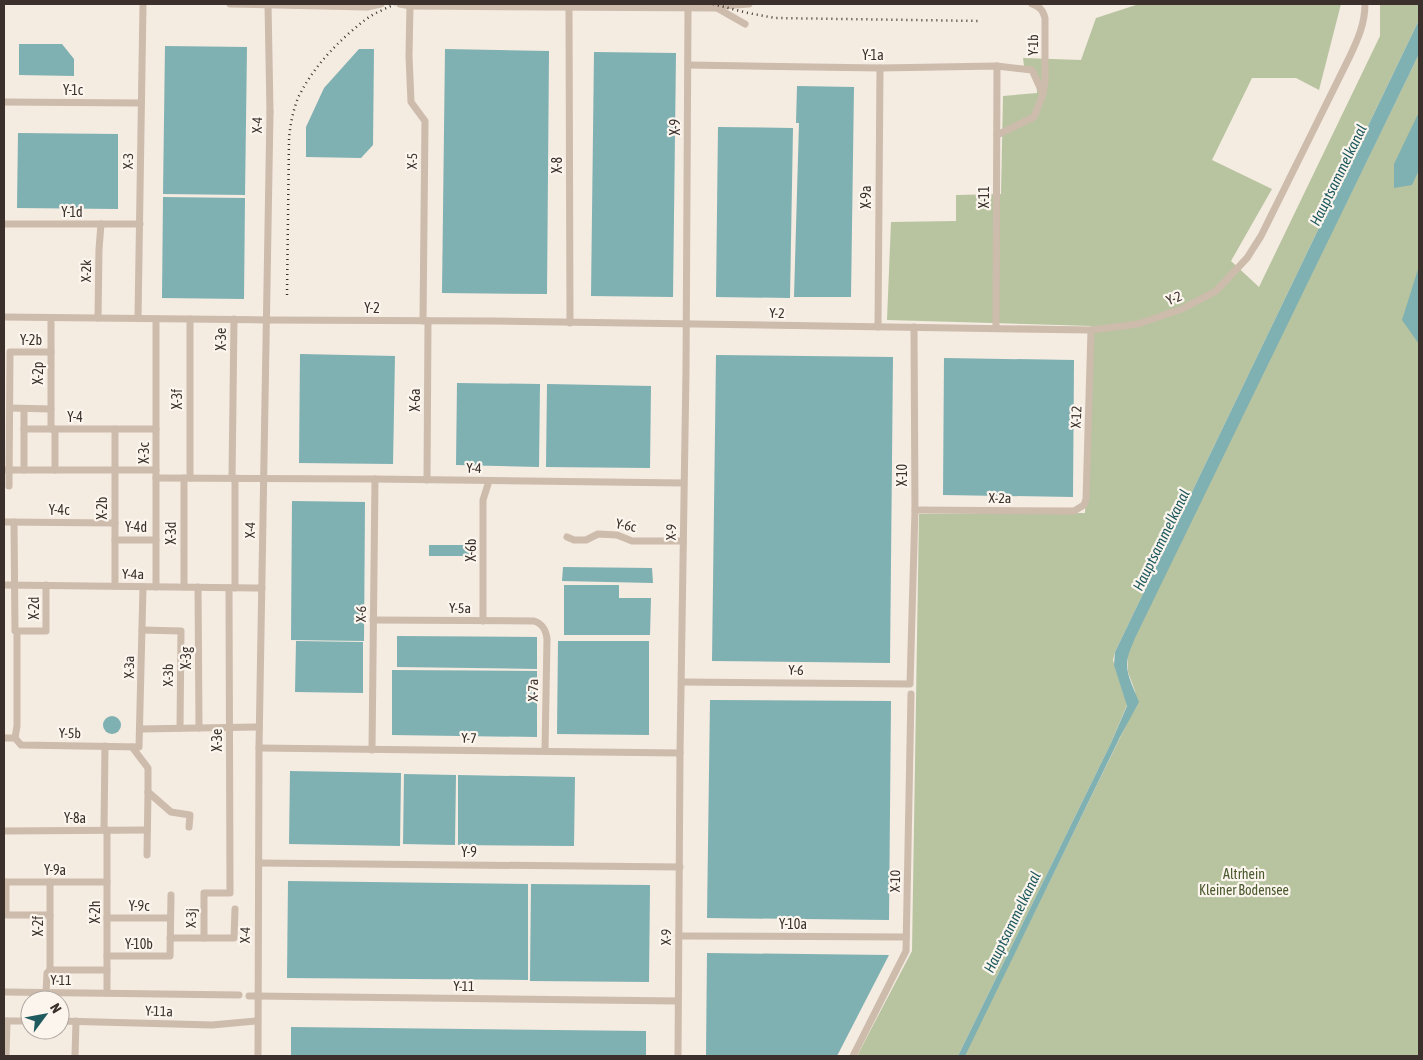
<svg xmlns="http://www.w3.org/2000/svg" width="1423" height="1060" font-family="'Asap Condensed',sans-serif">
<style>
.green{fill:#b8c4a0}
.water{fill:#7fb0b2}
.lines{fill:none;stroke-linecap:round;stroke-linejoin:round}
.street{stroke:#cdbbac;stroke-width:7}
.rail{stroke:#3b302b;stroke-width:2.5;stroke-dasharray:1 4;stroke-linecap:butt}
.street-bridge{stroke:#cdbbac;stroke-width:7}
.labels{text-anchor:middle;dominant-baseline:central;stroke-width:4.5;stroke-linejoin:round;paint-order:stroke}
.street-label{font-size:14px;fill:#3b302b;stroke:#fbf5ee}
.park-label{font-size:14px;fill:#4a5a2e;stroke:#fbf5ee}
.water-label{font-size:15px;font-style:italic;fill:#1f5a5e;stroke:#fbf5ee}
</style>
<rect width="100%" height="100%" fill="#f4ebe1"/>
<g class="green">
<path d="M1139,4H1341L1319,90L1296,78H1252L1212,160L1272,189L1231,261L1259,287L1380,36V4H1419V20L1115,652L1113,660L1127,705L1111,743L958,1056H857L912,951L919,514L1085,513L1091,326L887,320L891,222L956,221V195L1001,194L1003,96L1037,93L1036,70L1024,66L1023,58L1081,60L1096,18Z"/>
<path d="M1419,54V1056H964L1137,703L1135,691L1128,672L1127,651Z"/>
</g>
<g class="water">
<path d="M1419,20V54L1135,638C1132,646 1127,655 1127,664C1127,677 1135,691 1139,702L1120,737L965,1056H958L1111,743L1127,706L1114,665L1115,652Z"/>
<path d="M19,44H62L74,59V76L19,75Z"/>
<path d="M165,46L247,47L245,195L163,194Z"/>
<path d="M359,49H374L373,145L361,158L306,157V127L324,88Z"/>
<path d="M445,49L549,51L547,294L442,293Z"/>
<path d="M594,52L676,53L673,297L591,296Z"/>
<path d="M797,86L854,87L851,297H794L799,123H796Z"/>
<path d="M1419,112V170L1412,185L1394,188V164Z"/>
<path d="M718,127L793,128L790,298L716,297Z"/>
<path d="M18,133L118,134V209L17,208Z"/>
<path d="M163,197L245,198L244,299L162,298Z"/>
<path d="M1419,266V344L1402,320Z"/>
<path d="M300,354L395,356L393,464L299,463Z"/>
<path d="M716,355L893,357L890,663L712,661Z"/>
<path d="M944,358L1074,360L1073,497L943,495Z"/>
<path d="M457,383L540,384L539,467L456,465Z"/>
<path d="M547,384L651,386L650,468L546,467Z"/>
<path d="M292,501L365,502L364,641L291,640Z"/>
<rect x="429" y="545" width="42" height="11"/>
<path d="M563,567L652,568L653,583L562,581Z"/>
<path d="M564,585H619V598H651L650,635H564Z"/>
<path d="M397,636L537,637V669L397,667Z"/>
<path d="M296,641L363,642V693L295,692Z"/>
<path d="M558,641H649V735L557,734Z"/>
<path d="M392,670L537,671V737L392,735Z"/>
<path d="M710,700L891,701L889,920L707,918Z"/>
<circle cx="112" cy="725" r="9"/>
<path d="M290,771L401,773L400,846L289,844Z"/>
<path d="M404,774L456,775L455,845L403,844Z"/>
<path d="M458,775L575,777L574,846L458,845Z"/>
<path d="M288,881L528,884V980L287,978Z"/>
<path d="M531,884L650,885L649,982L530,981Z"/>
<path d="M707,953L889,955L837,1056H706Z"/>
<path d="M291,1027L646,1031V1056H291Z"/>
</g>
<g class="lines">
<g class="street">
<path d="M230,4L367,7L381,4"/>
<path d="M400,4L410,6L717,8L745,24"/>
<path d="M410,6L409,56L411,102L425,121L423,321"/>
<path d="M569,8L570,323"/>
<path d="M717,8L722,6L749,4"/>
<path d="M688,65L880,68L997,66L1032,70L1043,94"/>
<path d="M4,102L141,103"/>
<path d="M997,135L1034,117L1043,94L1045,82V18C1043,10 1040,7 1032,4"/>
<path d="M4,224H140"/>
<path d="M4,317L267,320L491,321L1091,330L1138,324L1182,309L1216,291L1247,258L1261,236L1350,56C1358,39 1365,23 1365,4"/>
<path d="M98,318L99,249L101,224"/>
<path d="M138,318L143,4"/>
<path d="M878,327L880,68"/>
<path d="M996,328L997,66"/>
<path d="M10,408L51,409"/>
<path d="M24,429H156"/>
<path d="M51,429V318"/>
<path d="M4,470H156"/>
<path d="M24,470V409"/>
<path d="M55,470V429"/>
<path d="M156,478L375,479L683,483"/>
<path d="M190,478V319"/>
<path d="M232,478L234,319"/>
<path d="M427,480L428,321"/>
<path d="M9,486L10,352H51"/>
<path d="M915,510L1074,511L1084,505L1086,499L1091,330"/>
<path d="M4,522L115,523"/>
<path d="M14,522L15,631H17V726L15,738"/>
<path d="M567,537L574,540H586L598,534L617,535L632,541H683"/>
<path d="M115,540H156"/>
<path d="M4,585L262,588"/>
<path d="M115,586V429"/>
<path d="M156,587V319"/>
<path d="M184,587V478"/>
<path d="M198,587L199,728"/>
<path d="M235,588V478"/>
<path d="M373,620L534,621C543,624 546,630 547,639L545,751"/>
<path d="M483,621V500L489,481"/>
<path d="M142,630L181,631L180,728"/>
<path d="M17,631H46V585"/>
<path d="M682,682L910,684L915,510L914,327"/>
<path d="M140,729L259,727"/>
<path d="M4,738H15L21,745L139,747L143,587"/>
<path d="M132,747L148,768V792L147,855"/>
<path d="M259,748L680,753"/>
<path d="M372,750L375,479"/>
<path d="M148,792L171,812L190,815L189,827"/>
<path d="M104,830L105,746"/>
<path d="M107,830V993"/>
<path d="M4,831L147,830"/>
<path d="M259,863L680,867"/>
<path d="M4,882H107"/>
<path d="M6,882V915H50"/>
<path d="M50,882V970H107"/>
<path d="M107,918H170"/>
<path d="M679,936L906,937"/>
<path d="M170,938H234L235,909"/>
<path d="M204,938V893H230L229,588"/>
<path d="M107,956H170L171,895"/>
<path d="M4,992L239,995"/>
<path d="M46,993L47,973L50,970"/>
<path d="M249,996L678,1001"/>
<path d="M4,1021H30"/>
<path d="M60,1021L212,1025L257,1021"/>
<path d="M6,1056L7,1021"/>
<path d="M75,1056L76,1021"/>
<path d="M258,1056L259,748L270,112"/>
<path d="M678,1056L680,753L686,371L688,9"/>
<path d="M853,1056L906,951L911,694"/>
</g>
<g class="rail">
<path d="M713,4L748,13L775,18L981,21"/>
<path d="M287,295L289,139C290,125 293,111 298,98C312,68 339,40 365,20C374,13 385,9 395,4"/>
</g>
<path class="street-bridge" d="M268,4L270,112"/>
</g>
<g class="labels">
<g class="street-label">
<text transform="translate(1033 45) rotate(-89)">Y-1b</text>
<text x="873" y="55">Y-1a</text>
<text x="73" y="90">Y-1c</text>
<text transform="translate(257 125) rotate(-89)">X-4</text>
<text transform="translate(675 127) rotate(-90)">X-9</text>
<text transform="translate(128 161) rotate(-89)">X-3</text>
<text transform="translate(412 161) rotate(-89)">X-5</text>
<text transform="translate(557 165) rotate(-90)">X-8</text>
<text transform="translate(866 197) rotate(-90)">X-9a</text>
<text transform="translate(984 197) rotate(-90)">X-11</text>
<text x="72" y="212">Y-1d</text>
<text transform="translate(86 271) rotate(-89)">X-2k</text>
<text transform="translate(1174 298) rotate(-23)">Y-2</text>
<text x="372" y="308">Y-2</text>
<text transform="translate(777 313) rotate(1)">Y-2</text>
<text transform="translate(221 339) rotate(-90)">X-3e</text>
<text x="31" y="340">Y-2b</text>
<text transform="translate(38 373) rotate(-90)">X-2p</text>
<text transform="translate(177 399) rotate(-90)">X-3f</text>
<text transform="translate(415 400) rotate(-90)">X-6a</text>
<text x="75" y="417">Y-4</text>
<text transform="translate(1076 417) rotate(-88)">X-12</text>
<text transform="translate(144 453) rotate(-90)">X-3c</text>
<text transform="translate(474 468) rotate(1)">Y-4</text>
<text transform="translate(902 475) rotate(-90)">X-10</text>
<text transform="translate(1000 498) rotate(1)">X-2a</text>
<text transform="translate(102 508) rotate(-90)">X-2b</text>
<text x="59" y="510">Y-4c</text>
<text transform="translate(626 525) rotate(11)">Y-6c</text>
<text x="136" y="527">Y-4d</text>
<text transform="translate(250 530) rotate(-89)">X-4</text>
<text transform="translate(671 532) rotate(-89)">X-9</text>
<text transform="translate(171 533) rotate(-90)">X-3d</text>
<text transform="translate(471 550) rotate(-90)">X-6b</text>
<text transform="translate(133 574) rotate(1)">Y-4a</text>
<text transform="translate(34 608) rotate(-90)">X-2d</text>
<text transform="translate(460 608) rotate(1)">Y-5a</text>
<text transform="translate(361 614) rotate(-89)">X-6</text>
<text transform="translate(186 658) rotate(-90)">X-3g</text>
<text transform="translate(129 667) rotate(-89)">X-3a</text>
<text transform="translate(796 670) rotate(1)">Y-6</text>
<text transform="translate(168 675) rotate(-89)">X-3b</text>
<text transform="translate(533 690) rotate(-89)">X-7a</text>
<text transform="translate(70 733) rotate(1)">Y-5b</text>
<text transform="translate(469 738) rotate(1)">Y-7</text>
<text transform="translate(217 740) rotate(-90)">X-3e</text>
<text x="75" y="818">Y-8a</text>
<text x="469" y="852">Y-9</text>
<text x="55" y="870">Y-9a</text>
<text transform="translate(895 881) rotate(-89)">X-10</text>
<text x="139" y="906">Y-9c</text>
<text transform="translate(95 912) rotate(-90)">X-2h</text>
<text transform="translate(191 918) rotate(-89)">X-3j</text>
<text x="793" y="924">Y-10a</text>
<text transform="translate(38 926) rotate(-90)">X-2f</text>
<text transform="translate(245 935) rotate(-89)">X-4</text>
<text transform="translate(666 937) rotate(-89)">X-9</text>
<text x="139" y="944">Y-10b</text>
<text transform="translate(61 980) rotate(1)">Y-11</text>
<text transform="translate(464 986) rotate(1)">Y-11</text>
<text transform="translate(159 1011) rotate(2)">Y-11a</text>
</g>
<g class="park-label">
<text x="1244" y="874">Altrhein<tspan x="1244" dy="16">Kleiner Bodensee</tspan></text>
</g>
<g class="water-label">
<text transform="translate(1338 175) rotate(-64)">Hauptsammelkanal</text>
<text transform="translate(1161 540) rotate(-64)">Hauptsammelkanal</text>
<text transform="translate(1012 922) rotate(-64)">Hauptsammelkanal</text>
</g>
</g>
<rect width="1423" height="1060" fill="none" stroke="#3b302b" stroke-width="10"/>
<g transform="translate(45 1015) rotate(58)"><circle r="24" fill="#fbf5ee" stroke="#aea6a0"/>
<path d="M0-4L9 19L0 12L-9 19Z" fill="#1f5a5e"/>
<text y="-8" font-size="14" font-weight="bold" text-anchor="middle" fill="#3b302b">N</text>
</g>
</svg>
